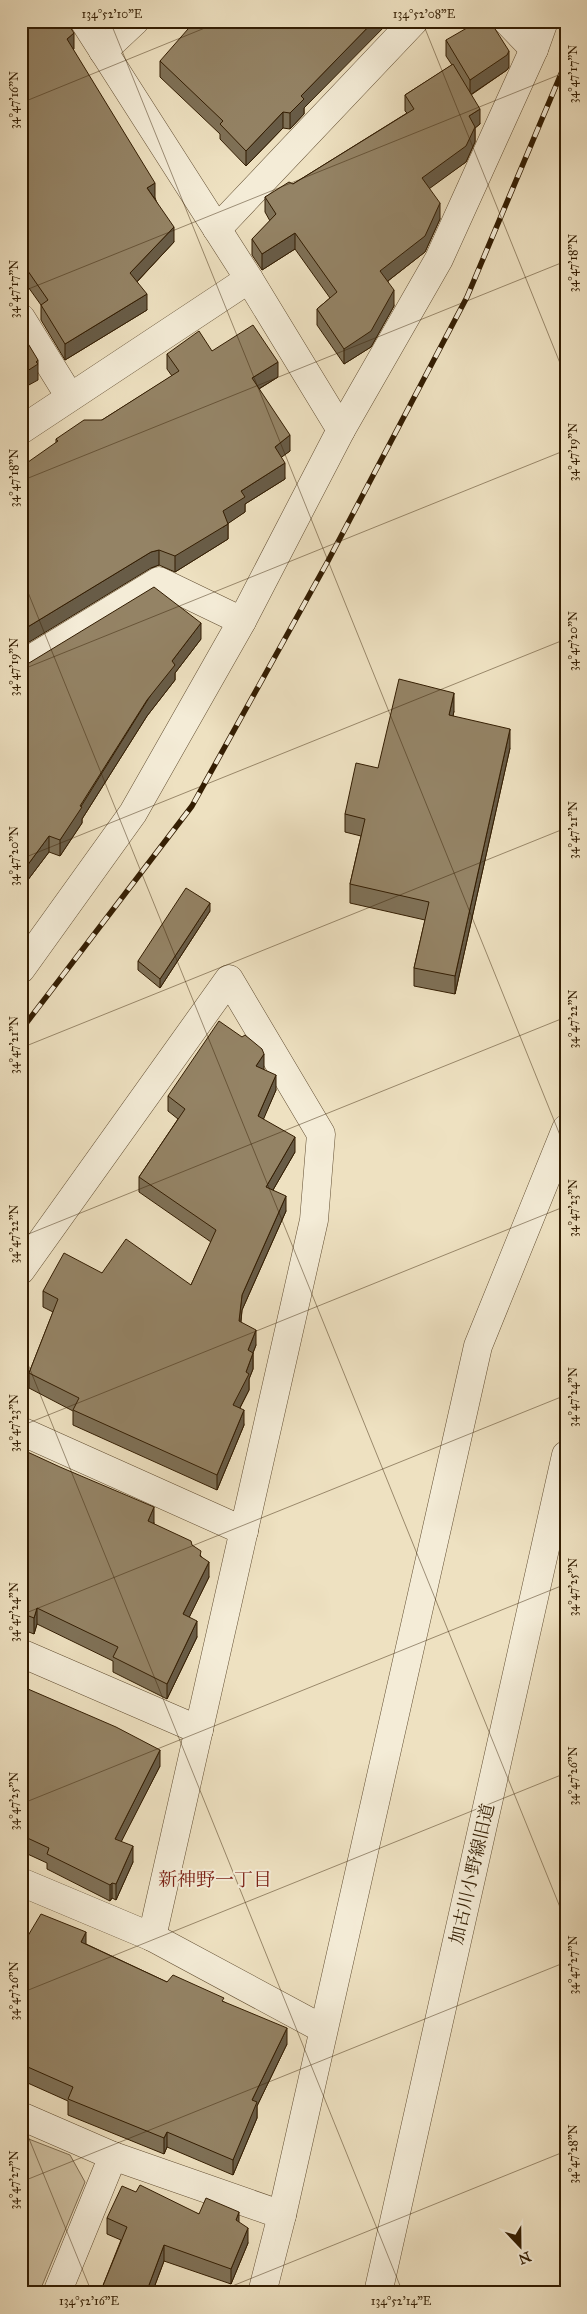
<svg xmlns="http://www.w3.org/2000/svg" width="587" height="2314" font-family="'IM FELL Great Primer','Noto Serif JP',serif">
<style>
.green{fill:#cec0a1;stroke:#806e52}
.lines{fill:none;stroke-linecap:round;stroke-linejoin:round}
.minor-casing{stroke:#624e32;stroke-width:29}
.minor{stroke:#f4ecd7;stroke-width:28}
.rail-casing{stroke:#331d02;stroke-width:5.5}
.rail{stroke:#f4ecd7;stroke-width:4;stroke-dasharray:11;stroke-linecap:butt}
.wall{fill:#7f7157;stroke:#331d02}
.shaded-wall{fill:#685c47;stroke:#331d02}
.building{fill:#948365;stroke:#331d02}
.ticks{fill:none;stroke:#331d02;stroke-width:1;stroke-opacity:0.45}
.labels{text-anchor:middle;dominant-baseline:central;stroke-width:4;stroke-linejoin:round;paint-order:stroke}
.street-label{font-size:18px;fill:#331d02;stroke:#f4ecd7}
.neighbourhood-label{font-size:19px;fill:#7a1f14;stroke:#f4ecd7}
.neatline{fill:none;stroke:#331d02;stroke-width:2}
.ticks-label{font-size:12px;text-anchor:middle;fill:#331d02}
</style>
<rect width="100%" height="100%" fill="#eee1c1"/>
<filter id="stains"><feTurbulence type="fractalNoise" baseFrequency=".004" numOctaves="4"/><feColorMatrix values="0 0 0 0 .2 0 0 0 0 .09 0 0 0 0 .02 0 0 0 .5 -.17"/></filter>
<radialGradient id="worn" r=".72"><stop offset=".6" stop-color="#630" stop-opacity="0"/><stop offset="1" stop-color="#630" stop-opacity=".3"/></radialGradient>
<path class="green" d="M21,2136L70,2155L85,2182L39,2293H21Z"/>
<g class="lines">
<g class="minor-casing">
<g id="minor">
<path d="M84,21L249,279L341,430"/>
<path d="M507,21L534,49"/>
<path d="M103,51L135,21"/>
<path d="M217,229L414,21"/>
<path d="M21,318L70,397"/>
<path d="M21,430L249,279"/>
<path d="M21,665L159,581L242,621"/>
<path d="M21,969L133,813L242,621L341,430L439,259L534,49L544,21"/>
<path d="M21,1270L229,979L321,1134L314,1220L152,1937"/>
<path d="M21,1431L244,1531"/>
<path d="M21,1653L199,1730"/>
<path d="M21,1882L152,1937L323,2029"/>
<path d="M21,2116L113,2156L282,2215"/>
<path d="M57,2293L113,2156"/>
<path d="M262,2293L282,2215L478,1346L566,1129"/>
<path d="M378,2293L566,1455"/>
</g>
</g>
<use href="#minor" class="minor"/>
<g class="rail-casing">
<path id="rail" d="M21,1030L192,806L328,561L467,297L566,62"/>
</g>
<use href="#rail" class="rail"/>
</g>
<g class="wall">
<path d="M21,21L74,49L73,50L155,198L174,242L137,282L147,310L65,360L41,320V305L21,277Z"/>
<path d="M446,40L509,67L507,70L471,95L480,124L475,128V142L466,162L429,188L440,219L425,252L388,281L394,306L371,347L344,364L317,325V309L330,298L295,249L262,270L252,255V239L270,221L265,212V197L293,184L407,113L405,111V95L452,65L446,56Z"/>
<path d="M160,61L304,108V114L290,129L283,128L246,166L220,139V134L160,77Z"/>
<path d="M212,351L278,377L259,389L290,451L281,457L285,479L245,504V512L228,523V539L175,572L159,565L151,568L56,443V439L102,420L172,376L167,369V354Z"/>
<path d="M201,639L175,673V680L147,716L82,819V823L60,856L49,852L21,889V665Z"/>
<path d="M454,711L453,716L510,748L455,994L414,986V968L425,920L350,903V884L361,836L345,832V814L378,768Z"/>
<path d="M210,911L160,988L138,970V961Z"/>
<path d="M264,1069V1070L276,1090L263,1119L295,1152L273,1190L286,1211L242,1310L241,1322L256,1345L253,1353V1369L249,1379V1390L240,1408L244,1425L217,1490L73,1425V1411L29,1388V1373L53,1312L43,1307V1291L102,1273L191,1285L211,1242L139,1192V1177L178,1119L168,1111V1096Z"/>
<path d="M21,1449L154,1522V1524L192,1545L201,1556L209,1577L189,1617L197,1637L167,1699L113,1672V1661L37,1624L34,1634L21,1629Z"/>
<path d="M21,1686L160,1766L121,1841L133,1862L116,1900L112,1898L110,1901L47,1869V1863L21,1851Z"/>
<path d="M21,1943L86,1944L167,1982L224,2002L287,2044L257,2106V2118L233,2175L167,2147L164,2154L68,2115V2101L21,2080Z"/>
<path d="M136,2192L199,2214L239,2222L248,2243L231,2284L164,2261L152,2293H100L121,2240L107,2234V2218Z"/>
</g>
<g class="shaded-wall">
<path d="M374,21H390L304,108V114L290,129V113L301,96Z"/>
<path d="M74,33V49L67,55V39Z"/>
<path d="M509,51V67L507,70L470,95V80Z"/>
<path d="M480,109V124L475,128V142L466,162L422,194V178L469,116Z"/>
<path d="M283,112V128L246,166V151Z"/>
<path d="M155,183V199L147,188Z"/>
<path d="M440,203V219L425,252L380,287V271Z"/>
<path d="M174,227V242L130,289V273Z"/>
<path d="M295,233V249L262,270V254Z"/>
<path d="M394,290V306L371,347L344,364V349Z"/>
<path d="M147,294V310L65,360V344Z"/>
<path d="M38,360V380L27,386V400L21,403V388L24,373Z"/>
<path d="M278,362V377L252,393V378Z"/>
<path d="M290,435V451L275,462V447Z"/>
<path d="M285,463V479L245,504V512L223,527L228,524V539L175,572V556L223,511L241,491Z"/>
<path d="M159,550V565L151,568L21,647V631L151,552Z"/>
<path d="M201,623V639L175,673V680L147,716L82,819V823L60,856V840L172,661Z"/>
<path d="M454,693V711L449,734V715Z"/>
<path d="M510,729V748L455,994V976Z"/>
<path d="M49,836V852L21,889V874Z"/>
<path d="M24,892V907L21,911V895Z"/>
<path d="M210,903V911L160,988V979Z"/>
<path d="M264,1054V1069L256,1081V1066Z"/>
<path d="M276,1075V1090L258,1132V1116Z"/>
<path d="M295,1137V1152L266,1202V1187Z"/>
<path d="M286,1196V1211L242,1310L239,1337V1321L242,1295Z"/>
<path d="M256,1330V1345L248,1365V1350Z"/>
<path d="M253,1353V1369L249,1379V1390L233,1421V1405L246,1372Z"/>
<path d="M244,1410V1425L217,1490V1475Z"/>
<path d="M154,1507V1522L148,1537V1521Z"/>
<path d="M209,1562V1577L183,1630V1614Z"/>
<path d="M37,1608V1624L34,1634V1618Z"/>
<path d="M197,1621V1637L167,1699V1684Z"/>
<path d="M160,1750V1766L115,1854V1839Z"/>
<path d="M133,1846V1862L116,1900V1884Z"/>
<path d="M112,1883V1898L110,1901V1885Z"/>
<path d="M86,1932V1948L81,1942Z"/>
<path d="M287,2028V2044L257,2106V2118L233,2175V2160L252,2100Z"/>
<path d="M167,2132V2147L164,2154V2138Z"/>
<path d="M239,2212V2227L236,2220Z"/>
<path d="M248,2228V2243L231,2284V2269Z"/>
<path d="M164,2245V2261L152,2293H146Z"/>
</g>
<g class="building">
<path d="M21,21H66L74,33L67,39L155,183L147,188L174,227L130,273L147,294L65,344L41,305L48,300L21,261Z"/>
<path d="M195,21H374L301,96L304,99L290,113L283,112L246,151L220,124L223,121L160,61Z"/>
<path d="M479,21H490L509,51L507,55L470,80L446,40Z"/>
<path d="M453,64L480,109L469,116L475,127L466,146L422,178L440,203L425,236L380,271L394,290L371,331L344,349L317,309L337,292L295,233L262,254L252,239L276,214L265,197L289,182L293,184L414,109L405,95Z"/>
<path d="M253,325L278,362L252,378L290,435L275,447L285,463L241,491L245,497L223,511L228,524L175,556L159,550L151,552L21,631V467L58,441L56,439L84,420H102L179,371L167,354L199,331L212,351Z"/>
<path d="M21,332L38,360L36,362L38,364L24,373L27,384L21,388Z"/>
<path d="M154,587L201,623L172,661L175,665L147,700L80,806L82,807L60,840L49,836L21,874V665L29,663Z"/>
<path d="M399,679L454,693L449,715L510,729L455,976L414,968L429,902L350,884L365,819L345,814L356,763L378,768Z"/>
<path d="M186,888L210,903L160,979L138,961Z"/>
<path d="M219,1021L242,1037L245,1035L262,1049L264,1054L256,1066L276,1075L258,1116L295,1137L266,1187L286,1196L242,1295L239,1321L256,1330L248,1350L253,1353L246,1372L249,1374L233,1405L244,1410L217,1475L73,1410L79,1398L29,1373L58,1299L43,1291L64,1253L102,1273L126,1239L191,1285L216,1230L139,1177L185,1109L168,1096Z"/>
<path d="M21,1449L60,1467L154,1507L148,1521L191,1541L192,1545L201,1551L200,1556L209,1562L183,1614L197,1621L167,1684L113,1657L118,1647L37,1608L34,1618L21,1613Z"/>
<path d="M21,1686L116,1727L160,1750L115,1839L133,1846L116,1884L112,1883L110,1885L47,1854L49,1848L21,1835Z"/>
<path d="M41,1914L86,1932L81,1942L167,1982L173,1975L224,1998L222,2001L287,2028L252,2100L257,2102L233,2160L167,2132L164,2138L68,2099L73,2087L21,2064V1943L23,1944Z"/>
<path d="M140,2185L199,2214L206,2198L239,2212L236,2220L248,2228L231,2269L164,2245L146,2293H100L127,2227L107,2218L122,2186L136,2192Z"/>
</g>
<path class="ticks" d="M110,21L566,1150M422,21L566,378M21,103L222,21M21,292L566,72M21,481L566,261M21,575L566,1922M21,670L566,450M21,859L566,639M21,1048L566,828M21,1237L566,1017M21,1347L403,2293M21,1426L566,1206M21,1615L566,1395M21,1804L566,1584M21,1993L566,1773M21,2119L92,2293M21,2182L566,1962M215,2293L566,2151"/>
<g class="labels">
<g class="street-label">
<text transform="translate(472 1874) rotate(-77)">加古川小野線旧道</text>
</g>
<g class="neighbourhood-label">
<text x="215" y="1879">新神野一丁目</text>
</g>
</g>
<rect width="587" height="2314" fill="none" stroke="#eee1c1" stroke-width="55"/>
<g transform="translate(520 2246) rotate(158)" stroke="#f4ecd7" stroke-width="4" paint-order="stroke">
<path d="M0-4L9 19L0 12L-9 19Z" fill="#331d02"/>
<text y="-8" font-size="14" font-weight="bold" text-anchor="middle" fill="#331d02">N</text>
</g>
<rect x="28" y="28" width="532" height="2258" class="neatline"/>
<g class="ticks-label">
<text x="112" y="18">134°52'10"E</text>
<text x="424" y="18">134°52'08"E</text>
<text transform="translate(573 74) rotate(-90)" y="4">34°47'17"N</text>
<text transform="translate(14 100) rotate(-90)" y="4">34°47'16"N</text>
<text transform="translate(573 263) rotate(-90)" y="4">34°47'18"N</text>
<text transform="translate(14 289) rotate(-90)" y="4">34°47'17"N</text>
<text transform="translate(573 452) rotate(-90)" y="4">34°47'19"N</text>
<text transform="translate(14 478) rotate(-90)" y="4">34°47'18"N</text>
<text transform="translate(573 641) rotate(-90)" y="4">34°47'20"N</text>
<text transform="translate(14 667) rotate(-90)" y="4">34°47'19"N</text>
<text transform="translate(573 830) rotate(-90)" y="4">34°47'21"N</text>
<text transform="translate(14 856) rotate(-90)" y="4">34°47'20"N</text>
<text transform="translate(573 1019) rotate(-90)" y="4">34°47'22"N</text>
<text transform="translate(14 1045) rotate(-90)" y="4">34°47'21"N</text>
<text transform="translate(573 1208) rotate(-90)" y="4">34°47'23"N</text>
<text transform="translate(14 1234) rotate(-90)" y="4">34°47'22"N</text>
<text transform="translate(573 1397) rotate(-90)" y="4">34°47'24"N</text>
<text transform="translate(14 1423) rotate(-90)" y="4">34°47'23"N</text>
<text transform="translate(573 1587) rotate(-90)" y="4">34°47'25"N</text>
<text transform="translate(14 1612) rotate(-90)" y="4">34°47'24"N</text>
<text transform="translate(573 1776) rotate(-90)" y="4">34°47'26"N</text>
<text transform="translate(14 1801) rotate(-90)" y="4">34°47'25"N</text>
<text transform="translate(573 1965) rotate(-90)" y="4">34°47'27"N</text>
<text transform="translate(14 1991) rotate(-90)" y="4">34°47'26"N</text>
<text transform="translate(573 2154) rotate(-90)" y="4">34°47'28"N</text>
<text transform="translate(14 2180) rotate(-90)" y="4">34°47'27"N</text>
<text x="89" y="2305">134°52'16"E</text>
<text x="401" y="2305">134°52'14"E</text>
</g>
<rect width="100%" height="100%" filter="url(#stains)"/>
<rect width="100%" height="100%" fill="url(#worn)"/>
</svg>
